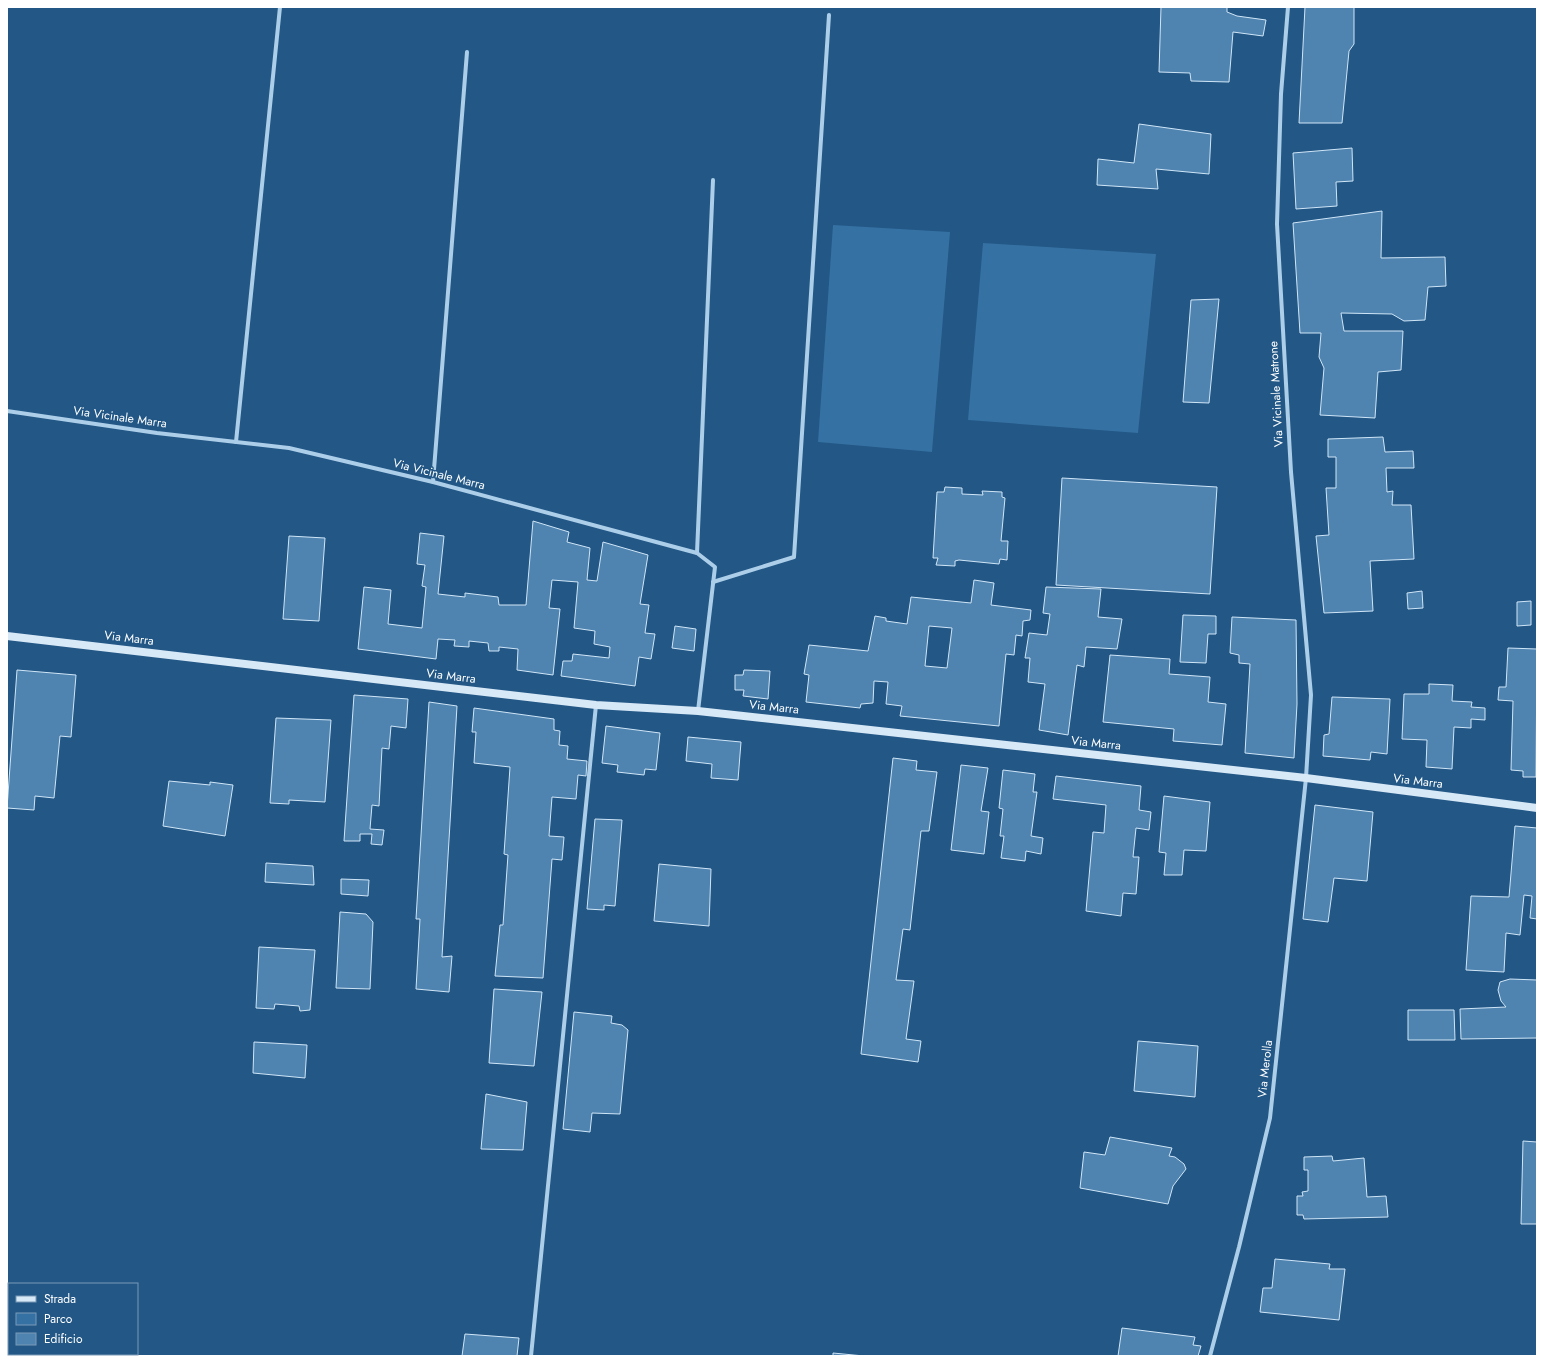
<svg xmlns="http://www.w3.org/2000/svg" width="1544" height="1363" font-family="Jost,sans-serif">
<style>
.green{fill:#3671a3}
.building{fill:#4f83b0;stroke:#d0e6f7;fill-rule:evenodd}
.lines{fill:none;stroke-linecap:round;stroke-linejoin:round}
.minor{stroke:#accee9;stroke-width:4}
.secondary{stroke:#d7e8f7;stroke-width:8}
.labels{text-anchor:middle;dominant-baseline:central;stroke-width:3;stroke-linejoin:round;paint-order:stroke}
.street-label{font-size:12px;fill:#fff;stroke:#225786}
</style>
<rect width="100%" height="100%" fill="#225786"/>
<g class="green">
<path d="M833,225L950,232L932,452L818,442Z"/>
<path d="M983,243L1156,254L1138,433L968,420Z"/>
</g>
<g class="building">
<path d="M1161,7H1227V12L1237,16L1266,20L1263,36L1233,32L1229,82L1191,81L1190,73L1159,72Z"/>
<path d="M1305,7H1354V44L1349,51L1342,123H1299Z"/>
<path d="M1139,124L1211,134L1209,174L1156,169L1158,189L1097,185L1098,159L1134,163Z"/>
<path d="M1352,148L1353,181L1336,182L1337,206L1296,209L1293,153Z"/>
<path d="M1382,211L1381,258L1445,257L1446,286L1428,287L1425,320L1404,321L1392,314L1341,313L1344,331H1403L1401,370L1378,372L1375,418L1320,415L1324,368L1319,357L1321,333H1300L1293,223Z"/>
<path d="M1219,299L1209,403L1183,402L1191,300Z"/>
<path d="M1383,437L1385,452L1413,451L1414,468H1386L1387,492L1393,491L1392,505H1411L1414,559L1370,561L1373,611L1324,613L1316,536L1329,535L1326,488H1336V457H1328V439Z"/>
<path d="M1062,478L1217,487L1210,594L1056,585Z"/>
<path d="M945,487L962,488V494L983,495L982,491L1002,492V497L1005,498L1001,541H1008L1007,560L1000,559L999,564L959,560L955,561V566L936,565L938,558H933L937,492H944Z"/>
<path d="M533,521L569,532L567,542L590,548L587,580L597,581L603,542L648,555L640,604L649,605L645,633L655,634L651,659L639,657L635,686L561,676L563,661H572L573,654L609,658L610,647L594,644L595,631L574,628L578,582L552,580L549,608L560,609L553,675L517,670L518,649L499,647V651H489L488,643L469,641V647L454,646L455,640L438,639L436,659L358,649L364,587L391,590L388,624L422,628L426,587L422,586L425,565L417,564L420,533L444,536L438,594L465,597V593L498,597L499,605H526Z"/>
<path d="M289,536L325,538L319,621L283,619Z"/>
<path d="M974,580L994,583L991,605L1031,610L1030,620L1023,621L1022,636L1016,635L1014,655L1006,654L999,726L900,716L902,706L886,704L888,682L874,681L873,703L861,704L860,708L806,702L809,675L804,674L809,645L868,651L875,616L886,618V621L907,624L911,597L971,603ZM929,626L952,628L947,668L925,666Z"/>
<path d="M1046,587L1101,589L1098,617L1122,619L1117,649L1086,647L1084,667L1077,665L1068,735L1039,730L1045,684L1028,682L1030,658H1025L1029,633L1047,635L1050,614L1043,613Z"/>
<path d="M1422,591L1423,608L1408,609L1407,593Z"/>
<path d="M1531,601V625L1517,626V602Z"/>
<path d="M1183,615L1216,616V634H1208L1206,663L1180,662Z"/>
<path d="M1232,617L1296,620L1297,704L1294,758L1245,753L1250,664L1239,663V655L1230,653Z"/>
<path d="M675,626L696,629L694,651L672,648Z"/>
<path d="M1508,648L1537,649L1536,777H1523V771L1511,770L1513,701L1498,700L1499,687H1506Z"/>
<path d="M1110,655L1170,659L1169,674L1210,677L1208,702L1226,704L1222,745L1173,741L1174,729L1103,722Z"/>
<path d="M17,670L76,675L71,737L60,736L54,798L35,796L34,810L7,808Z"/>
<path d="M744,670L770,671L768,699L743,696L744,690H735V675H743Z"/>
<path d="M1429,684L1453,685L1452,701L1472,702L1471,707L1485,708V720L1471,719V728L1454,727L1452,769L1426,767L1427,740L1402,739L1404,694H1429Z"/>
<path d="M354,695L408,699L406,728L391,726L389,749L382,748L379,806L372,805L370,829L384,830L382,845L371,844L372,834H360V841H344Z"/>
<path d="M1332,697L1390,699L1387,754L1371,752L1370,760L1323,756L1324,735L1329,734Z"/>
<path d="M429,702L457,706L442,957L452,956L449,992L416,989L420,919H416Z"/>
<path d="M474,708L554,719V730L560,731L559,745L568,746L567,759L587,761L586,776L578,775L576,799L552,797L549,836L564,837L562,860L552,859L543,978L495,976L500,925H503L508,855L504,854L510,767L474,763L476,732H472Z"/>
<path d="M276,718L331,720L325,802L289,800V804L270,803Z"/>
<path d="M606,726L660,733L656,770L645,769L644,775L617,772L618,765L602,763Z"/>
<path d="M688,737L741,742L738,780L711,778L712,764L686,761Z"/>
<path d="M893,758L917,761L916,770L937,772L929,831H921L910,930L903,929L896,980L914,981L906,1039L921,1041L918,1062L861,1054Z"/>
<path d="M961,765L988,768L981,811L989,812L984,854L951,850Z"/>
<path d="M1003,770L1035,774L1033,792H1037L1031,836L1043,838L1041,854L1026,851L1025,861L1001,858L1004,836H1000L1003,809L999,808Z"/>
<path d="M1056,776L1141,786L1139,810L1151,812L1149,830L1136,828L1133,857H1139L1136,894L1123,893L1121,916L1086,911L1093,832L1104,833L1106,805L1053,799Z"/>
<path d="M169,781L210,785V782L233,785L225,836L163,826Z"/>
<path d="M1164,796L1210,802L1206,851L1184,850L1182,875H1164L1166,853L1159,852Z"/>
<path d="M1315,805L1373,812L1367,881L1334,878L1328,922L1303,919Z"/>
<path d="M595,819L622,820L615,906L604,905V910L587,909Z"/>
<path d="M1515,826L1537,828V919L1530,918L1532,896L1524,895L1520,935L1506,933L1504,972L1466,970L1471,896L1509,897Z"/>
<path d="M266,863L313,866L314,885L265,882Z"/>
<path d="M659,864L711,869L709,926L654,921Z"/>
<path d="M341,879L369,880L368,896L341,894Z"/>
<path d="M340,912L366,914L373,922L370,989L336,988Z"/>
<path d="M259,947L315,950L310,1010L300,1011L299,1006L275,1004L274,1009L256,1008Z"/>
<path d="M1510,979L1537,980V1038L1461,1039L1460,1009L1506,1007L1501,1001L1498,990L1500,982Z"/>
<path d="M494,989L542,992L534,1066L489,1063Z"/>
<path d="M1408,1010H1454L1455,1040H1408Z"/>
<path d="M574,1012L612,1016L611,1023L622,1025L628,1030L620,1114L592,1113L590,1132L563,1129Z"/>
<path d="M1138,1041L1198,1046L1195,1097L1134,1091Z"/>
<path d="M254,1042L307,1045L305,1078L253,1073Z"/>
<path d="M486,1094L527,1102L523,1150L481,1149Z"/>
<path d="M1110,1137L1172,1148L1169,1156L1175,1157L1184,1164L1186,1169L1173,1186L1168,1204L1080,1188L1084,1152L1105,1155Z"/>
<path d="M1523,1141L1537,1142V1224H1521Z"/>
<path d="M1332,1156L1333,1161L1364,1158L1367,1197L1386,1196L1388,1217L1304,1219L1303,1215H1297V1196H1303L1302,1192L1308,1191V1170H1304V1157Z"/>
<path d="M1275,1259L1330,1264L1329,1269H1345L1339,1320L1260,1312L1263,1288H1272Z"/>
<path d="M1122,1328L1195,1337L1193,1345L1201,1346L1198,1356H1118Z"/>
<path d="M465,1334L519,1338L517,1356H462Z"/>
<path d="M833,1353L864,1356H833Z"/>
</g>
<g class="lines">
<g class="minor">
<path d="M7,411L157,433L289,448L433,482L697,553L715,567L698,711"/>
<path d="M236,442L280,7"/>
<path d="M433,482L467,52"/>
<path d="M697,553L713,180"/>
<path d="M713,582L794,557L829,15"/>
<path d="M531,1356L596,705"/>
<path d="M1210,1356L1239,1247L1270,1118L1306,778L1311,695L1291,472L1277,224L1281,94L1288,7"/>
</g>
<path class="secondary" d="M7,636L596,705L698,711L1306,778L1537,808"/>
</g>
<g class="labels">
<g class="street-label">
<text transform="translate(1276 394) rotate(-93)">Via Vicinale Matrone</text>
<text transform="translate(120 417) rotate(8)">Via Vicinale Marra</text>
<text transform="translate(439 474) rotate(14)">Via Vicinale Marra</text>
<text transform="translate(129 638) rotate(7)">Via Marra</text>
<text transform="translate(451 676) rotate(7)">Via Marra</text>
<text transform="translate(774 707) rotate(6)">Via Marra</text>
<text transform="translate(1096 743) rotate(6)">Via Marra</text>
<text transform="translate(1418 781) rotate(7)">Via Marra</text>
<text transform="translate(1265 1069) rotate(-84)">Via Merolla</text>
</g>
</g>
<rect width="1544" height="1363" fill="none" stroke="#ffffff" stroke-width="16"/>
<rect x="8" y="1283" width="130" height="72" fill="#225786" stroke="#7a9ab6"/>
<rect x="16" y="1296" width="20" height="6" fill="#d7e8f7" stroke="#7a9ab6"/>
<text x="44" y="1303" font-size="12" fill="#ffffff">Strada</text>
<rect x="16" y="1313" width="20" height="12" fill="#3671a3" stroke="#7a9ab6"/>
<text x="44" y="1323" font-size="12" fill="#ffffff">Parco</text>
<rect x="16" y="1333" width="20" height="12" fill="#4f83b0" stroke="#7a9ab6"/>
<text x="44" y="1343" font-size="12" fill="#ffffff">Edificio</text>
</svg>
